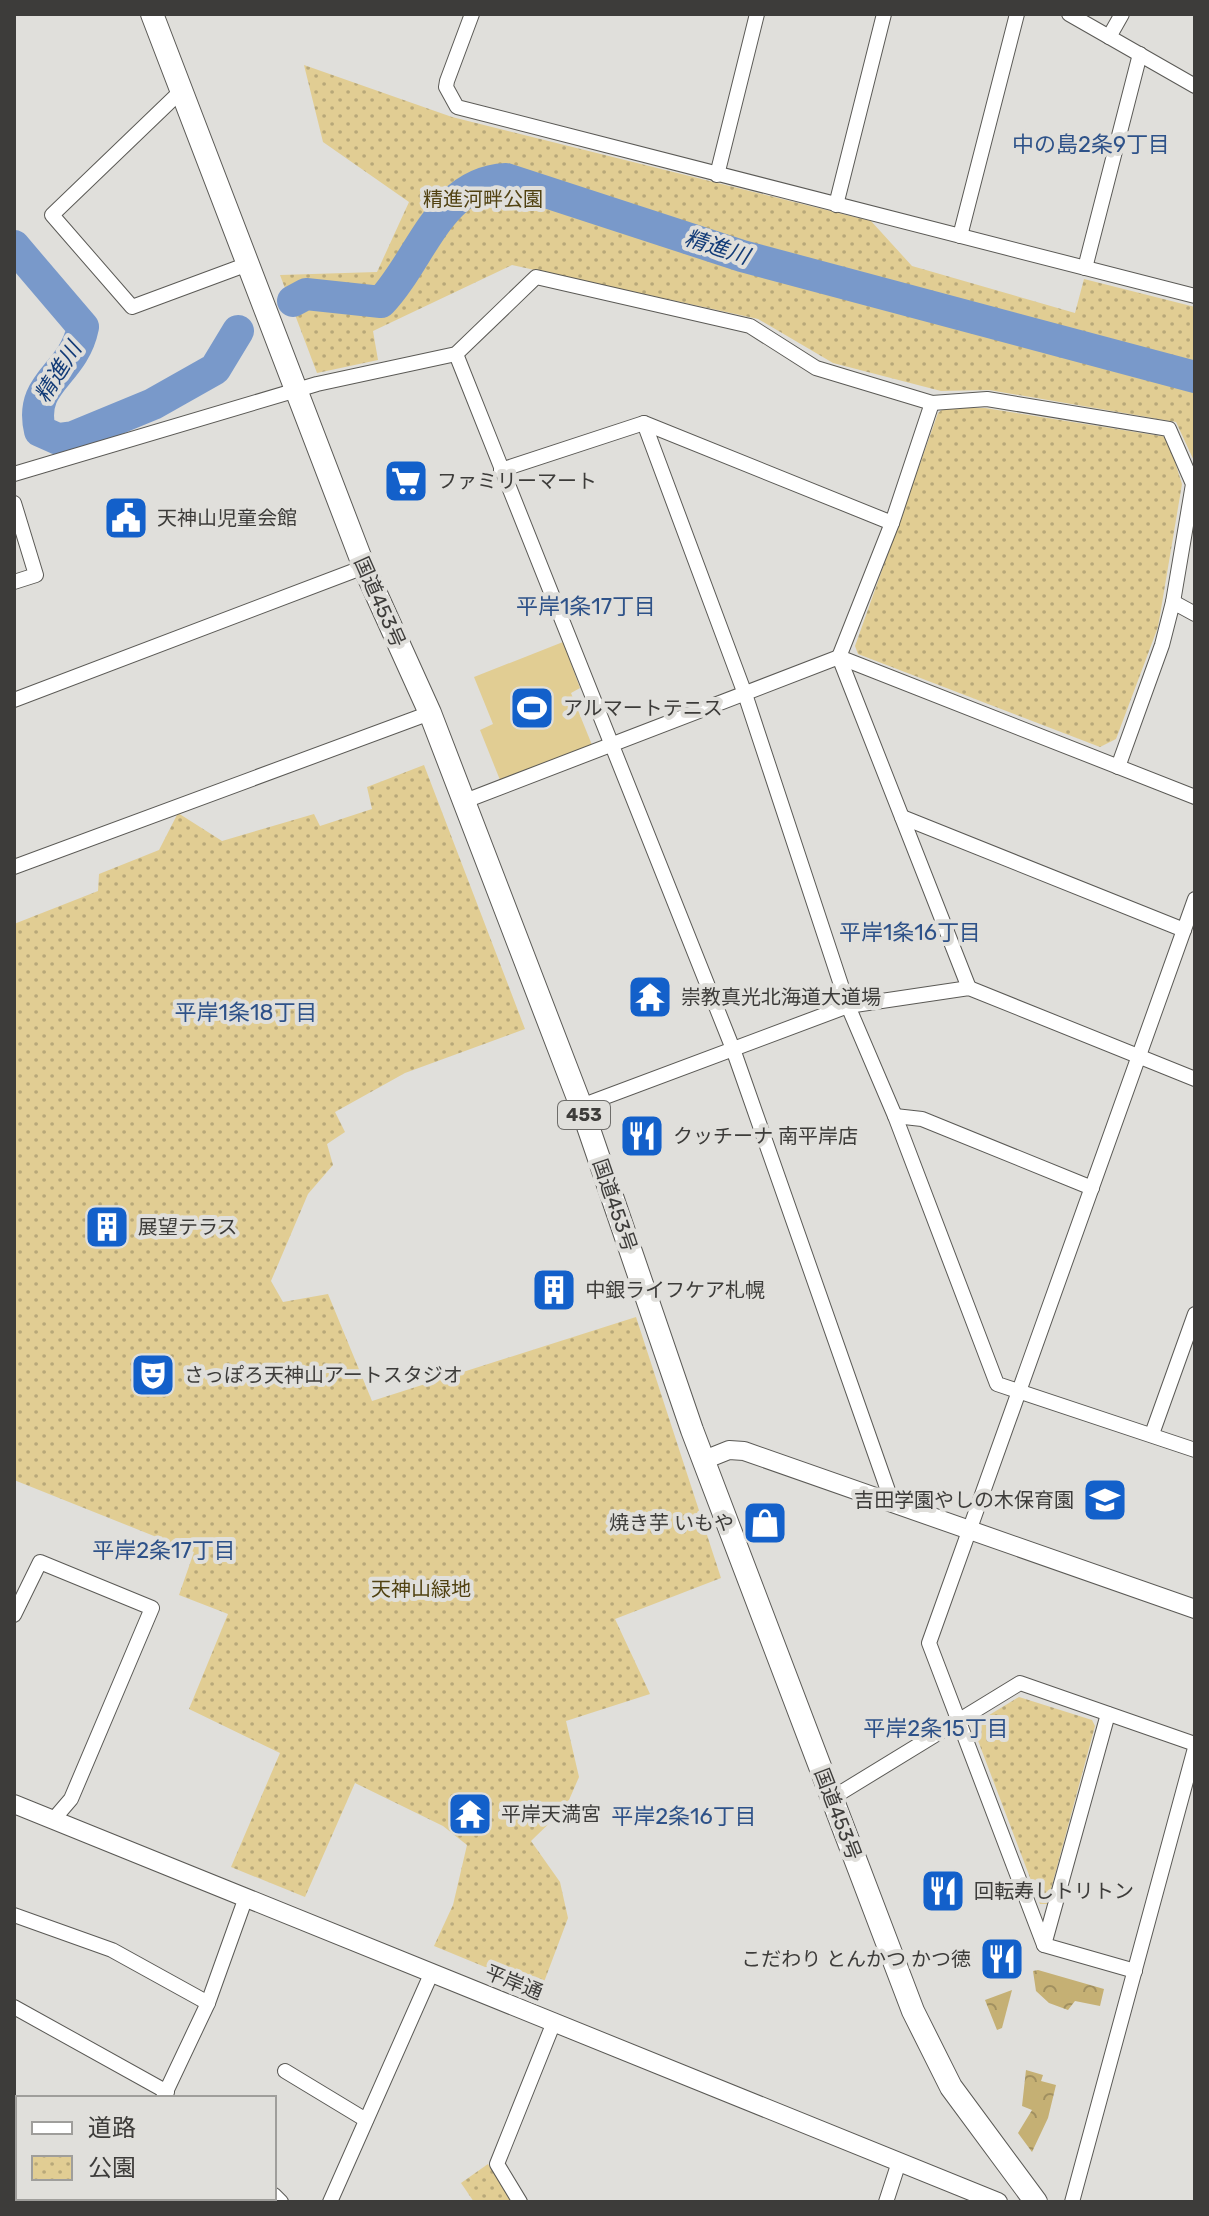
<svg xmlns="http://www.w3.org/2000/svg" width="1209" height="2216" font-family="Rubik,'Noto Sans JP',sans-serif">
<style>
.forest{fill:url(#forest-crowns)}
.park{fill:url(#park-dots)}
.garden{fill:#e1cd93}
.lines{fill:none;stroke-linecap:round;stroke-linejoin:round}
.river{stroke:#7999ca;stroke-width:32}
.minor-casing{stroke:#5b5a56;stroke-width:16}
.tertiary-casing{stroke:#5b5a56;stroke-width:20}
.trunk-casing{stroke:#5b5a56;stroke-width:24}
.minor{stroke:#fff;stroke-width:14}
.tertiary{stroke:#fff;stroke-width:18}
.trunk{stroke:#fff;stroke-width:22}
.labels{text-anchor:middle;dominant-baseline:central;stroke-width:8;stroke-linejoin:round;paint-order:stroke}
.shield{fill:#e0dfdb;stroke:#6e6d6a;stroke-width:2}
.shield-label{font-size:18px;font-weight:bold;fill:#3d3c3a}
.park-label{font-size:20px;fill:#514212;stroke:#e0dfdb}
.poi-label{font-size:20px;fill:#3d3c3a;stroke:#e0dfdb;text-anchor:start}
.street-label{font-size:20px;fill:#3d3c3a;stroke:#e0dfdb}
.neighbourhood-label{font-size:22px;fill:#2e5289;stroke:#e0dfdb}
.water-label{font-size:22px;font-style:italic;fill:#123b77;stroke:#e0dfdb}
</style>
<defs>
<pattern id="forest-crowns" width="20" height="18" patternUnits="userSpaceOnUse" patternTransform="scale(2)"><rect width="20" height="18" fill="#c5b074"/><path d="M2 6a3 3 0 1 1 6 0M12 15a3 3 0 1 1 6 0" fill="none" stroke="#a19060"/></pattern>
<pattern id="park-dots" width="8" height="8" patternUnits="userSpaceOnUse" patternTransform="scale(2)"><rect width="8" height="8" fill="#e1cd93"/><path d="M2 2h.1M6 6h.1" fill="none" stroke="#b8a879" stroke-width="1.8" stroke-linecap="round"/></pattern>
</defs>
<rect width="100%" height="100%" fill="#e0dfdb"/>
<g class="forest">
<path d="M1038,1970L1104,1989L1100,2006L1075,2001L1068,2010L1049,2003L1036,1991L1033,1971Z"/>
<path d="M1012,1990L1002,2028L997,2030L985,2000Z"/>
<path d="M1026,2070L1043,2075L1041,2081L1056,2085L1048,2118L1032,2152L1018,2133L1032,2110L1022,2106Z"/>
</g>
<g class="park">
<path d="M304,65L452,117L871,221L912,266L1075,313L1084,279L1195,307V463L1176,422L989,390L941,391L833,363L758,319L512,265L373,331L378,360L317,373L280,275L377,272L409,202L323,142Z"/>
<path d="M944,408H985L1167,437L1182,484L1158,627L1116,739L1100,747L858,654L855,646L938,413Z"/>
<path d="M424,765L525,1029L405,1073L335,1112L345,1132L327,1144L333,1165L308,1194L271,1281L283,1302L328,1294L372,1401L636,1317L721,1578L615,1619L650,1694L566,1721L579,1777L566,1807L531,1841L560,1882L568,1918L541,1990L434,1946L453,1905L467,1845L443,1826L355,1783L305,1897L231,1867L280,1753L189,1709L228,1614L179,1595L194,1552L14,1480V924L98,891L99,874L159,850L178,813L222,841L314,814L320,826L372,809L367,787Z"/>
<path d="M1019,1697L1092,1720L1095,1726L1047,1904H1040L974,1730L976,1723Z"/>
<path d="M488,2164L512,2202H474L461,2183Z"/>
</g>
<path class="garden" d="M563,642L580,688L571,693L592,745L500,780L480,730L493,724L474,677Z"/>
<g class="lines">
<g class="river">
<path d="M14,246L83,327C73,376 28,381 40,431L58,439L73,437L153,404L215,369L238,331"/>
<path d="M293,301L306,294L381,302C421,260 439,182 506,179L742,256L1195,377"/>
</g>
<g class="minor-casing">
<g id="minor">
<path d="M472,14L447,81L446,87L457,107L1195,296"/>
<path d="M1069,14L1195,86"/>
<path d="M1109,37L1122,14"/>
<path d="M181,91L52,215L132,307L248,264"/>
<path d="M717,175L757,14"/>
<path d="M836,205L884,14"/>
<path d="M960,236L1017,14"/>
<path d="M1085,268L1140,54"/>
<path d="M456,354L733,1049L892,1502"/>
<path d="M932,403L987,399L1169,429L1193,484L1173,602"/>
<path d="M644,423L745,694L848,1006L895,1116L997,1384L1195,1450"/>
<path d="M501,470L644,423L892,523"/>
<path d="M14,474L317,384L456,354L536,277L750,326L816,368L932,403L892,523L839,657L969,988"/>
<path d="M14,503L36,575L14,582"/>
<path d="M14,700L364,567"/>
<path d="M1118,767L1162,645L1173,602L1195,614"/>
<path d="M465,801L839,657L1195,797"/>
<path d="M902,817L1184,930"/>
<path d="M14,867L430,713"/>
<path d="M581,1106L848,1006L969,988L1195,1079"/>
<path d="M895,1116L922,1119L1092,1188"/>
<path d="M1152,1434L1195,1314"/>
<path d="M14,1615L40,1562L152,1608L71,1799L53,1820"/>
<path d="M832,1798L1020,1683L1195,1744"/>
<path d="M14,1915L112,1950L208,2003"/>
<path d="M1044,1945L1108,1714"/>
<path d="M1135,1971L1044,1945L929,1643L1195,899"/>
<path d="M14,2007L167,2092"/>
<path d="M285,2071L366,2120"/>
<path d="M163,2098L208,2003L246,1897"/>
<path d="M14,2134L18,2137"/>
<path d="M274,2195L281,2202"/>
<path d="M79,2198L82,2202"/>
<path d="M169,2198H172"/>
<path d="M330,2202L432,1972"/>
<path d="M520,2202L497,2164L554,2022"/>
<path d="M886,2202L899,2162"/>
<path d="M1072,2202L1195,1748"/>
</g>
</g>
<g class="tertiary-casing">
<g id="tertiary">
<path d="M704,1460L729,1450L744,1451L1195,1609"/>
<path d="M14,1804L998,2202"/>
</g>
</g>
<g class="trunk-casing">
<path id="trunk" d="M152,14L364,567L430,713L581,1106L692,1430L913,2011L951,2087L1036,2202"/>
</g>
<use href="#minor" class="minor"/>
<use href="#tertiary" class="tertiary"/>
<use href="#trunk" class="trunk"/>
</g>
<defs>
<g id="supermarket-square" transform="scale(2.3)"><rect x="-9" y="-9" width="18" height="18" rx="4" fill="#1360ca" stroke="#e0dfdb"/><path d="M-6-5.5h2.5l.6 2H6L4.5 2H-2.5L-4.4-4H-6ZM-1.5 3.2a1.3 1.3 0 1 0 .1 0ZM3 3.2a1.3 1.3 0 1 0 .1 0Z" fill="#fff"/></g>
<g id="civic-square" transform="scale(2.3)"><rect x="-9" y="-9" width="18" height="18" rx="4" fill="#1360ca" stroke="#e0dfdb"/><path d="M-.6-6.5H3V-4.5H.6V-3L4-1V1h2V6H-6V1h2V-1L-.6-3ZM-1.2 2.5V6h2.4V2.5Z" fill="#fff"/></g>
<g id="stadium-square" transform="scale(2.3)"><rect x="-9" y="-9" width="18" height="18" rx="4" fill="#1360ca" stroke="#e0dfdb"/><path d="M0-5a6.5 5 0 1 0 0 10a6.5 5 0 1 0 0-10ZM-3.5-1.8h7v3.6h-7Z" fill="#fff"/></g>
<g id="temple-square" transform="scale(2.3)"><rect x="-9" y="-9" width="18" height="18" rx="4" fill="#1360ca" stroke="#e0dfdb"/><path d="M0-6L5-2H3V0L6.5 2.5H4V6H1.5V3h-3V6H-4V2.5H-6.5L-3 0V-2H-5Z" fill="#fff"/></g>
<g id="restaurant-square" transform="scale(2.3)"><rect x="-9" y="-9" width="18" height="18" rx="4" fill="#1360ca" stroke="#e0dfdb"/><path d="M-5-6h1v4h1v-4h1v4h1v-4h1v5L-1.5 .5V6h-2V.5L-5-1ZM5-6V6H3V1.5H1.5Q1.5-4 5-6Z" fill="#fff"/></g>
<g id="building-square" transform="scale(2.3)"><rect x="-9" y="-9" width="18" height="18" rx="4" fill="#1360ca" stroke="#e0dfdb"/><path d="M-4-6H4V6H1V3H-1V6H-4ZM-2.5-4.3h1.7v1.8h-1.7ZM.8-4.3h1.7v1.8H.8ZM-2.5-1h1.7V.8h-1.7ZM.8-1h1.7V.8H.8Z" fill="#fff"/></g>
<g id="theatre-square" transform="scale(2.3)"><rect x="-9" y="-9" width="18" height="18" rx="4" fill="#1360ca" stroke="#e0dfdb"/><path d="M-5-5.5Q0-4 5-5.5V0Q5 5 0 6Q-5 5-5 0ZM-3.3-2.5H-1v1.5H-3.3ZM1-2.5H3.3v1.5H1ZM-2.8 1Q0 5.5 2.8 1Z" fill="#fff"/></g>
<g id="school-square" transform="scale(2.3)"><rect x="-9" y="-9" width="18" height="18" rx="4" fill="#1360ca" stroke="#e0dfdb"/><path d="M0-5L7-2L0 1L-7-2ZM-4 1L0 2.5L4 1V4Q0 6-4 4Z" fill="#fff"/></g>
<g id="shop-square" transform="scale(2.3)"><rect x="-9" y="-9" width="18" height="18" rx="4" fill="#1360ca" stroke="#e0dfdb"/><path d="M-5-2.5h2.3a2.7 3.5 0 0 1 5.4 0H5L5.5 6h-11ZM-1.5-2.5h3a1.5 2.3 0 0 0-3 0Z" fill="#fff"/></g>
</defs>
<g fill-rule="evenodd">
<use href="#supermarket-square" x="406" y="481"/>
<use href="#civic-square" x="126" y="518"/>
<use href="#stadium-square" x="532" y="708"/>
<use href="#temple-square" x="650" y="997"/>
<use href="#restaurant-square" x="642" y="1136"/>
<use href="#building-square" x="107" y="1227"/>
<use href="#building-square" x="554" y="1290"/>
<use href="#theatre-square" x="153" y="1375"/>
<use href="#school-square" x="1105" y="1500"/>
<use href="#shop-square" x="765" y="1523"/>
<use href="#temple-square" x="470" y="1814"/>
<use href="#restaurant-square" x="943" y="1891"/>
<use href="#restaurant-square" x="1002" y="1959"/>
</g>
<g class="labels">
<rect class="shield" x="558" y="1101" width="52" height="28" rx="6"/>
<g class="shield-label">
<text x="584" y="1115">453</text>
</g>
<g class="park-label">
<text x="483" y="199">精進河畔公園</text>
<text x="421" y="1589">天神山緑地</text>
</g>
<g class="poi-label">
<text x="437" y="481">ファミリーマート</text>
<text x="157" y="518">天神山児童会館</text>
<text x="563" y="708">アルマートテニス</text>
<text x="681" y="997">崇教真光北海道大道場</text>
<text x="673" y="1136">クッチーナ 南平岸店</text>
<text x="138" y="1227">展望テラス</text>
<text x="585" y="1290">中銀ライフケア札幌</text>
<text x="184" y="1375">さっぽろ天神山アートスタジオ</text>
<text x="1074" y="1500" text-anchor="end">吉田学園やしの木保育園</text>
<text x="734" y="1523" text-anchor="end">焼き芋 いもや</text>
<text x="501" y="1814">平岸天満宮</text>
<text x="974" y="1891">回転寿しトリトン</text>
<text x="971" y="1959" text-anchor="end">こだわり とんかつ かつ徳</text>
</g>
<g class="street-label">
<text transform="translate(380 602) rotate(66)">国道453号</text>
<text transform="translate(615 1205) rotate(71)">国道453号</text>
<text transform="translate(838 1814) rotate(69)">国道453号</text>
<text transform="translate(514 1982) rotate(22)">平岸通</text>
</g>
<g class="neighbourhood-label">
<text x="1091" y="144">中の島2条9丁目</text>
<text x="586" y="606">平岸1条17丁目</text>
<text x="910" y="932">平岸1条16丁目</text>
<text x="246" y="1012">平岸1条18丁目</text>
<text x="164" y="1550">平岸2条17丁目</text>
<text x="936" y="1728">平岸2条15丁目</text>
<text x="684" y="1816">平岸2条16丁目</text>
</g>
<g class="water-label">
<text transform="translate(717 247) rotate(18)">精進川</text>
<text transform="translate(58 372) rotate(-58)">精進川</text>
</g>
</g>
<rect width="1209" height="2216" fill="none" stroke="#3d3c3a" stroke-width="32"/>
<rect x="16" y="2096" width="260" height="104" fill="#e0dfdb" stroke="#9f9e9b" stroke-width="2"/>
<rect x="32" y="2122" width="40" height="12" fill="#ffffff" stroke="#9f9e9b" stroke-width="2"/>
<text x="88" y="2136" font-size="24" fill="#3d3c3a">道路</text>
<rect x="32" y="2156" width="40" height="24" fill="url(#park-dots)" stroke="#9f9e9b" stroke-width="2"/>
<text x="88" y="2176" font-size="24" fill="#3d3c3a">公園</text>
</svg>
